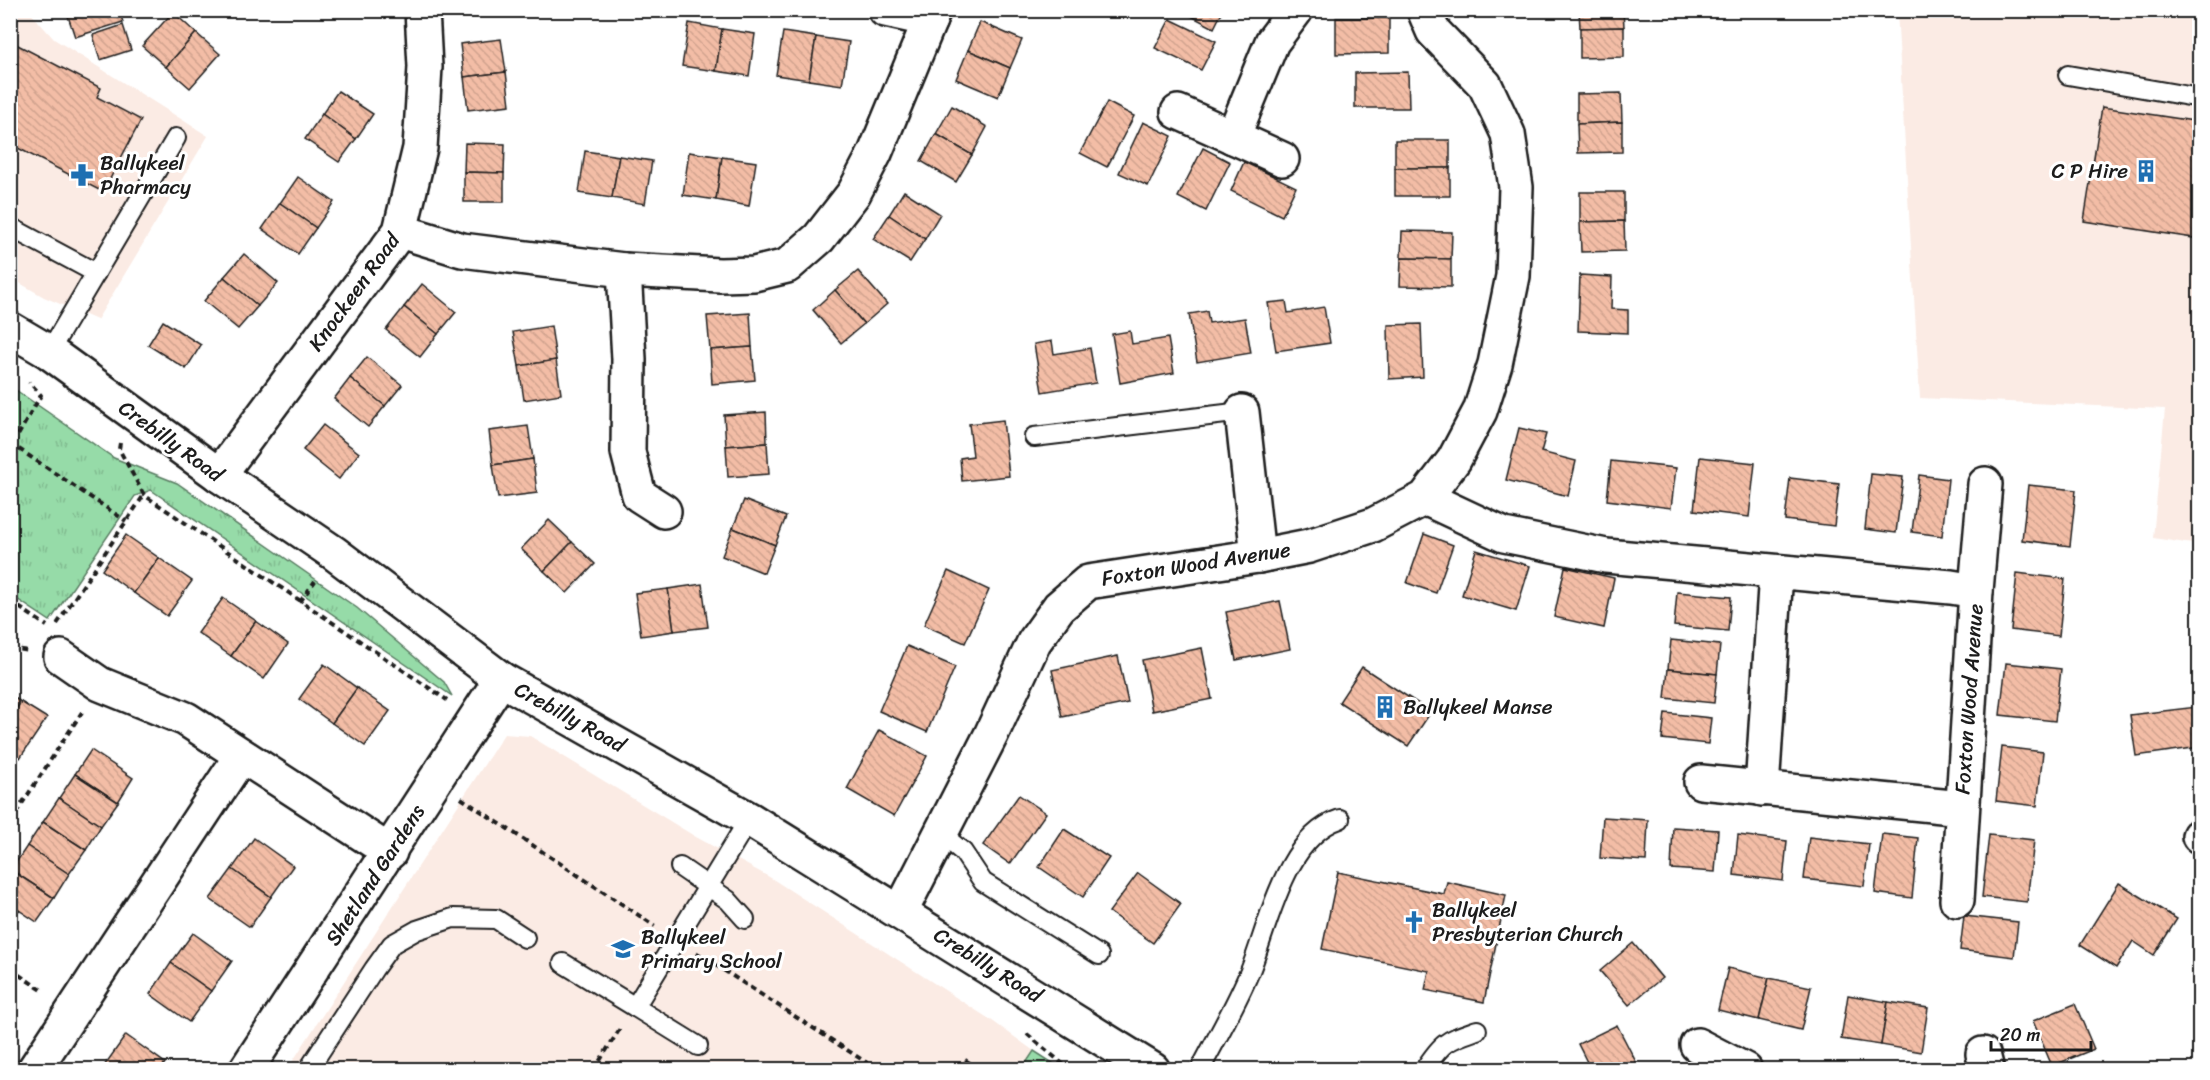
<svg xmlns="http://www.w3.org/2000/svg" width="2210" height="1080" font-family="Sriracha,sans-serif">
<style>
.built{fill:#fbebe4}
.grass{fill:url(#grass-tufts);stroke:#597c62;stroke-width:1.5}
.park{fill:#96dba8;stroke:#597c62;stroke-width:1.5}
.building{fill:url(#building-back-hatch);stroke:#1c1c1c;stroke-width:1.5}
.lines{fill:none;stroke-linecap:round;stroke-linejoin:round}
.service-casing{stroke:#1c1c1c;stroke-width:22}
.minor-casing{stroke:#1c1c1c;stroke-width:38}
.tertiary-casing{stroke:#1c1c1c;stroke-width:38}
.path{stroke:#1c1c1c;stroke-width:4;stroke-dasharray:6 4.5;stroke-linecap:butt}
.service{stroke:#fff;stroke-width:18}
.minor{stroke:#fff;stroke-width:33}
.tertiary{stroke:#fff;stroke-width:33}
.labels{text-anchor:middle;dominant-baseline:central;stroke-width:6;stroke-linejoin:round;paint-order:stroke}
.poi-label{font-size:21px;fill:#1c1c1c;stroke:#fff;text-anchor:start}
.street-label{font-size:21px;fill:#1c1c1c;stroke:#fff}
</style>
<defs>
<pattern id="grass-tufts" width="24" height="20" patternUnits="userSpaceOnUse" patternTransform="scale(1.5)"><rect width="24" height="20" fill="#96dba8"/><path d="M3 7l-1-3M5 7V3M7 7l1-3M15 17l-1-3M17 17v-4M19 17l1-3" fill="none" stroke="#81bb90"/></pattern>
<pattern id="building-back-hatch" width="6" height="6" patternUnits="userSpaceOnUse" patternTransform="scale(1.5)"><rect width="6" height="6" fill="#f3bda6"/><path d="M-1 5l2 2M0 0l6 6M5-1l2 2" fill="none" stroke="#d0a28e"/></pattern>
</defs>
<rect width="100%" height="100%" fill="#fff"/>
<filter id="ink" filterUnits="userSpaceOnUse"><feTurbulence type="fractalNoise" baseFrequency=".0167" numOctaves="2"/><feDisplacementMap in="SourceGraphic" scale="12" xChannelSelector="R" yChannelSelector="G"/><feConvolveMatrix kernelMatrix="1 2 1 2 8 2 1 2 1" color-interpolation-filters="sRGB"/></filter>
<g filter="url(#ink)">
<g class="built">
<path d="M11,11H29L54,39L208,136L97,320L44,297L11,278Z"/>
<path d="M1897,11H2199V545L2153,538L2165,409L1920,398Z"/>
<path d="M504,734L530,736L696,837L771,878L991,1020L1034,1051L1022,1070H287Z"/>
</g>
<path class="grass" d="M10,386L114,458L177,483L357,608L444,682L452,696L151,490L135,496L50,621L11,595Z"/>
<path class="park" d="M1034,1051L1062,1069H1022Z"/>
<g class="building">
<path d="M76,10H119L123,22L75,37L67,13Z"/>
<path d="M1180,10H1223L1214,28Z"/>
<path d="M1579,10H1623L1624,27L1580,28Z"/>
<path d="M173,12L196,33L166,67L142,46Z"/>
<path d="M1336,18H1389V53L1336,54Z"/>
<path d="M1170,19L1216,41L1201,70L1155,48Z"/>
<path d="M980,22L1022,40L1010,68L968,50Z"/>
<path d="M689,23L722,29L716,71L682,66Z"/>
<path d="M123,25L131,50L100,60L93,35Z"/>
<path d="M1624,27V57L1580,58V28Z"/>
<path d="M722,29L755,34L749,76L716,71Z"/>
<path d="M783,32L816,37L809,80L776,75Z"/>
<path d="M196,33L220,54L190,88L166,67Z"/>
<path d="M816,37L849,42L842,85L809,80Z"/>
<path d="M501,39L506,72L464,77L460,44Z"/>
<path d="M10,41L101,88L97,97L141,120L103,192L10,144Z"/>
<path d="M968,50L1010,68L998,97L956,79Z"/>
<path d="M506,72L510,105L468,110L464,77Z"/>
<path d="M1408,72L1409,108H1355V73Z"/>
<path d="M338,91L373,114L356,139L322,114Z"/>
<path d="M1621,93L1622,122L1577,124V94Z"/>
<path d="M1107,102L1134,116L1107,167L1080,153Z"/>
<path d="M952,106L987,127L972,155L936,134Z"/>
<path d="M2102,107L2200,122V239L2084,221Z"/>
<path d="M322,114L356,139L339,162L305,139Z"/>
<path d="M1143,122L1172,136L1148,186L1119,173Z"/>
<path d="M1622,122V152L1578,153L1577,124Z"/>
<path d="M936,134L972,155L956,182L921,161Z"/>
<rect x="1395" y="140" width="55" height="28"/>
<path d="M465,143L505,144L504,173L464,172Z"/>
<path d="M1203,148L1230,162L1206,211L1178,197Z"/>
<path d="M585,151L619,156L612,198L579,193Z"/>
<path d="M689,152L722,157L716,200L683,195Z"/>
<path d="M619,156L652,161L645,204L612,198Z"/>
<path d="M722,157L756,162L749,206L716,200Z"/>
<path d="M1244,162L1296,187L1282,216L1231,191Z"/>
<rect x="1395" y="168" width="55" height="28"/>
<path d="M464,172L504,173V202H464Z"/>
<path d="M298,177L334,202L316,228L280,203Z"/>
<path d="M904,191L940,214L925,239L889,215Z"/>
<path d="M1580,192H1624V221L1580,222Z"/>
<path d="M280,203L316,228L298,254L262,229Z"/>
<path d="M889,215L925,239L910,262L873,239Z"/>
<path d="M1624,221L1625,251L1581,252L1580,222Z"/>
<path d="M1402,231L1452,232L1451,259L1401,258Z"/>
<path d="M244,254L278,283L258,306L224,277Z"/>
<path d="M1401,258L1451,259V287L1400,286Z"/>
<path d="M858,271L887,304L864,324L835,290Z"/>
<path d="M1580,275L1612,277L1611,309L1628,310V333L1578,331Z"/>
<path d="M224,277L258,306L238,329L204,301Z"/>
<path d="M422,284L456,312L438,334L404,307Z"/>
<path d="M835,290L864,324L841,343L813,310Z"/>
<path d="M1286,301L1288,313L1324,307L1330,343L1276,351L1268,303Z"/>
<path d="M404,307L438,334L420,357L386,330Z"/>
<path d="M1207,311L1209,323L1245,318L1251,353L1197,362L1189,314Z"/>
<path d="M750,313L752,347L710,350L707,316Z"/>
<path d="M163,321L201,345L186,369L148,345Z"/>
<path d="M1421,324L1423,377L1389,379L1388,325Z"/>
<path d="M551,326L556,360L519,366L513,332Z"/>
<path d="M1130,331L1132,344L1168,338L1174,373L1120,383L1112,334Z"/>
<path d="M1052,341L1054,354L1090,348L1096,383L1042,392L1034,344Z"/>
<path d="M752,347L755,380L712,384L710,350Z"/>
<path d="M367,357L402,385L385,406L350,378Z"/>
<path d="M556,360L561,394L524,400L519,366Z"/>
<path d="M350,378L385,406L368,427L334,399Z"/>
<path d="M766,412L767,443L726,446L724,415Z"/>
<path d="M1003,420L1009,476L962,481L960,458L973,456L969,424Z"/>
<path d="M323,425L359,453L339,479L303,450Z"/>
<path d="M528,426L533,459L493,465L489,431Z"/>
<path d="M1519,428L1546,434L1541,452L1576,461L1568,496L1506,480Z"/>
<path d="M767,443L769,474L728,477L726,446Z"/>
<path d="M1700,457L1755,463L1749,517L1694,510Z"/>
<path d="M533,459L537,493L498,498L493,465Z"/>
<path d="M1611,461L1676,468L1671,508L1607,500Z"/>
<path d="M1871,474L1903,477L1896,533L1865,529Z"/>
<path d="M1919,475L1948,479L1942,536L1912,532Z"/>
<path d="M1790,478L1839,484L1834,526L1785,520Z"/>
<path d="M2028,485L2076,490L2070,546L2022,540Z"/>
<path d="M744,500L786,517L775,545L733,528Z"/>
<path d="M549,520L572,542L544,571L521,549Z"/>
<path d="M733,528L775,545L764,573L722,556Z"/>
<path d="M1424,534L1453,545L1436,593L1407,583Z"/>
<path d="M126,535L159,558L134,593L102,570Z"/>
<path d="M572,542L595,564L567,593L544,571Z"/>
<path d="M1476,550L1530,566L1516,611L1462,595Z"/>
<path d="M159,558L192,581L167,616L134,593Z"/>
<path d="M1565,567L1614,578L1604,628L1554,617Z"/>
<path d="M948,571L989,590L965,643L924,625Z"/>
<path d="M2017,573L2065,579L2059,636L2011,630Z"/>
<path d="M702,584L708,627L674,631L668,589Z"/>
<path d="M668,589L674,631L641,636L635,593Z"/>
<path d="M1677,592L1731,597L1728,631L1674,626Z"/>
<path d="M223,598L256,621L231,656L198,633Z"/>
<path d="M1280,601L1290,649L1236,660L1226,612Z"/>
<path d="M256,621L288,644L264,679L231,656Z"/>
<path d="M1671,640L1720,645L1717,674L1668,669Z"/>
<path d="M907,646L955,667L927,732L879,711Z"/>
<path d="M1202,648L1212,699L1152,711L1142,660Z"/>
<path d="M1118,656L1128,703L1062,717L1052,670Z"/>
<path d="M2006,663L2061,669L2055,721L2000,715Z"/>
<path d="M324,664L357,688L332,723L299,699Z"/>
<path d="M1362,667L1431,712L1408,746L1339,702Z"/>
<path d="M1668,669L1717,674L1714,703L1665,698Z"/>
<path d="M357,688L390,711L365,746L332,723Z"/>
<path d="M10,695L21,702L10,718Z"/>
<path d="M21,702L47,718L20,758L10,751V718Z"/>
<path d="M2197,707L2200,747L2136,756L2130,715Z"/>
<path d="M1665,713L1711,718L1708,744L1662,739Z"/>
<path d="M879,730L927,756L894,816L847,789Z"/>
<path d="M2002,747L2043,752L2037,806L1996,801Z"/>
<path d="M91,750L133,778L118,802L75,774Z"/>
<path d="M75,774L118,802L101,826L59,798Z"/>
<path d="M1019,795L1046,813L1010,864L983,845Z"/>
<path d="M59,798L101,826L86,850L43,822Z"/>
<path d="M1603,817L1648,820L1646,861L1600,858Z"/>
<path d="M43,822L86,850L69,874L27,846Z"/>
<path d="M1673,827L1718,830L1715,872L1671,869Z"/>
<path d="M1064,829L1109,858L1083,897L1039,867Z"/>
<path d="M1882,834L1918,838L1912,898L1875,893Z"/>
<path d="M1738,835L1787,841L1783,881L1734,875Z"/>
<path d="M1989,835L2034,840L2027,902L1982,897Z"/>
<path d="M1809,837L1869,844L1864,886L1804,879Z"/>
<path d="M254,838L293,866L271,897L232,869Z"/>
<path d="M27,846L69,874L54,898L11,870Z"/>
<path d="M232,869L271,897L250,927L210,899Z"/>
<path d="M11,870L54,898L37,922L10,904Z"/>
<path d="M1338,872L1444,894L1447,882L1506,895L1484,1002L1425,990L1429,971L1322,949Z"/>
<path d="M1138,873L1181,904L1153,943L1109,912Z"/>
<path d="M2119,883L2177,919L2154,955L2133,941L2116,968L2080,945Z"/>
<path d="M1964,916L2018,922L2014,957L1960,950Z"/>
<path d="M193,933L232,961L211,991L171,963Z"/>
<path d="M1633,943L1662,978L1629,1005L1600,971Z"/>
<path d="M171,963L211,991L189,1022L150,994Z"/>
<path d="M1728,968L1769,978L1759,1020L1718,1010Z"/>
<path d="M1769,978L1811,987L1801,1030L1759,1020Z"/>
<path d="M1848,995L1888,1002L1881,1045L1841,1039Z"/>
<path d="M1888,1002L1928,1008L1921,1052L1881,1045Z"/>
<path d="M2075,1004L2094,1049L2052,1066L2033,1021Z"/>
<path d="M1617,1025L1637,1064L1626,1070H1591L1578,1044Z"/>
<path d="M126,1035L165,1063L160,1070H109L104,1066Z"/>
<path d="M1637,1064L1639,1070H1626Z"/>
</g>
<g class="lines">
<g class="service-casing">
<g id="service">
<path d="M2068,75L2200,98"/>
<path d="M10,227L96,273"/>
<path d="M49,352L176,138"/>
<path d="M1034,437L1242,412"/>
<path d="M940,833L963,852L983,882L1099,955"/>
<path d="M680,867L728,900L745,919"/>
<path d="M563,963L635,1007L749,819"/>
<path d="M635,1007L698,1046"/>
<path d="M308,1070L374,969L392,944L417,930L453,918L496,919L525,938"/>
<path d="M1200,1070C1217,1037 1236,1005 1250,971C1269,924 1285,837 1340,819"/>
<path d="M1424,1070C1443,1041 1446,1041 1477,1030"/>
</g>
</g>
<g class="minor-casing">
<g id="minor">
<path d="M885,10L930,20"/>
<path d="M1178,112L1282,159"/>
<path d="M1233,137L1272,42L1296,10"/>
<path d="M400,231L462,250L624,270L720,275L754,274L787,266L819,238L854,193L875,153L934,10"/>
<path d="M624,270L629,359L628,452L639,495L664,511"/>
<path d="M1242,412L1258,556"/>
<path d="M219,475L400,231L420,148L425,67L422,10"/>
<path d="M1425,498L1504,535L1606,556L1951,587L1976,591"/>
<path d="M61,657L100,684L186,719L390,852"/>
<path d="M1701,782L1962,808"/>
<path d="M1762,789L1776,572"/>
<path d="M2199,836H2200"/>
<path d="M1957,900L1976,591L1985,484"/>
<path d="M901,911L991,735L1034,642L1059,607L1088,582L1258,556L1309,546L1373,525L1425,498L1454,460L1480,411L1495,364L1513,276L1516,187L1508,134L1485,85L1433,31L1424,10"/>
<path d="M1697,1045L1745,1070"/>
<path d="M1983,1054L1987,1070"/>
<path d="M34,1070L241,756"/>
<path d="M246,1070L501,679"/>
</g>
</g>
<g class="tertiary-casing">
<path id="tertiary" d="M10,329L49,352L219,475L334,553L501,679L749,819L1153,1070"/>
</g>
<g class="path">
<path d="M10,443L126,521"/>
<path d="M120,443L119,449L144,495L447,700"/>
<path d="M13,444L41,395L29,382"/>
<path d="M10,601L47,626"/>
<path d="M300,602L315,581"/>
<path d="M57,624L144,495"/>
<path d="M10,648L29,651"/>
<path d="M461,798L655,926"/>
<path d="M10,822L82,712"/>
<path d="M697,953L878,1070"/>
<path d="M10,969L45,992"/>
<path d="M1027,1034L1070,1070"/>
<path d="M965,1060L981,1070"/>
<path d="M594,1070L621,1027"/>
</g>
<use href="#service" class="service"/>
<use href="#minor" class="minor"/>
<use href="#tertiary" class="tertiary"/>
</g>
</g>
<defs>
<g id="building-bare" transform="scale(1.8)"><path d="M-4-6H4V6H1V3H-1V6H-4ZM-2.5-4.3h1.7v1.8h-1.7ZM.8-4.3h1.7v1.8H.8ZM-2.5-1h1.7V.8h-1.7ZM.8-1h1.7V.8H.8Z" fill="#1f6fb2" stroke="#fff" stroke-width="2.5" paint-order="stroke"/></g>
<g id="pharmacy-bare" transform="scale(1.8)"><path d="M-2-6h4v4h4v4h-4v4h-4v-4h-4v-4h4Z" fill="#1f6fb2" stroke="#fff" stroke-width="2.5" paint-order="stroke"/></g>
<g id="church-bare" transform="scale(1.8)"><path d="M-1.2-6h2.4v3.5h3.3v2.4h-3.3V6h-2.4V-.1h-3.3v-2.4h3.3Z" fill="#1f6fb2" stroke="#fff" stroke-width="2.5" paint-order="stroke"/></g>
<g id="school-bare" transform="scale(1.8)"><path d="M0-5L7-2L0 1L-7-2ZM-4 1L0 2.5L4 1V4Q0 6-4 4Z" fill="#1f6fb2" stroke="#fff" stroke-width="2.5" paint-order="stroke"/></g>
</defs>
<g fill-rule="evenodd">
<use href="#building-bare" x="2146" y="171"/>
<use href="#pharmacy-bare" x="82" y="175"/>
<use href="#building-bare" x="1385" y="707"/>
<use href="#church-bare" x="1414" y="922"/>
<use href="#school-bare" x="623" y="949"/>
</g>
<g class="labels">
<g class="poi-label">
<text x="100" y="163">Ballykeel<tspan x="100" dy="24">Pharmacy</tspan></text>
<text x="2128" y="171" text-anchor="end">C P Hire</text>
<text x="1403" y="707">Ballykeel Manse</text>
<text x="1432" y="910">Ballykeel<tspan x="1432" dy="24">Presbyterian Church</tspan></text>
<text x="641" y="937">Ballykeel<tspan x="641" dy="24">Primary School</tspan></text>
</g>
<g class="street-label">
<text transform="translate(354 292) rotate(-54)">Knockeen Road</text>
<text transform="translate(171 441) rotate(36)">Crebilly Road</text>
<text transform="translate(1196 564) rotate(-9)">Foxton Wood Avenue</text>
<text transform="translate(1969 699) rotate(-86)">Foxton Wood Avenue</text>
<text transform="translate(570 717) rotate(29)">Crebilly Road</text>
<text transform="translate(375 875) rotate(-57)">Shetland Gardens</text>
<text transform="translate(988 965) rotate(32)">Crebilly Road</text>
</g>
</g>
<rect width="2210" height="1080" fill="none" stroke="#fff" stroke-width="36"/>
<rect x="18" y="18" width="2174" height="1044" fill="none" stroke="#1c1c1c" stroke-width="2" filter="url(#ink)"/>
<path d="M1991 1041v9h100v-9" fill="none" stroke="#1c1c1c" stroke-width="3"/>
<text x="2000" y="1041" font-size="18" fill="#1c1c1c" stroke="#ffffff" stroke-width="4.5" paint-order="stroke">20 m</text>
</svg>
